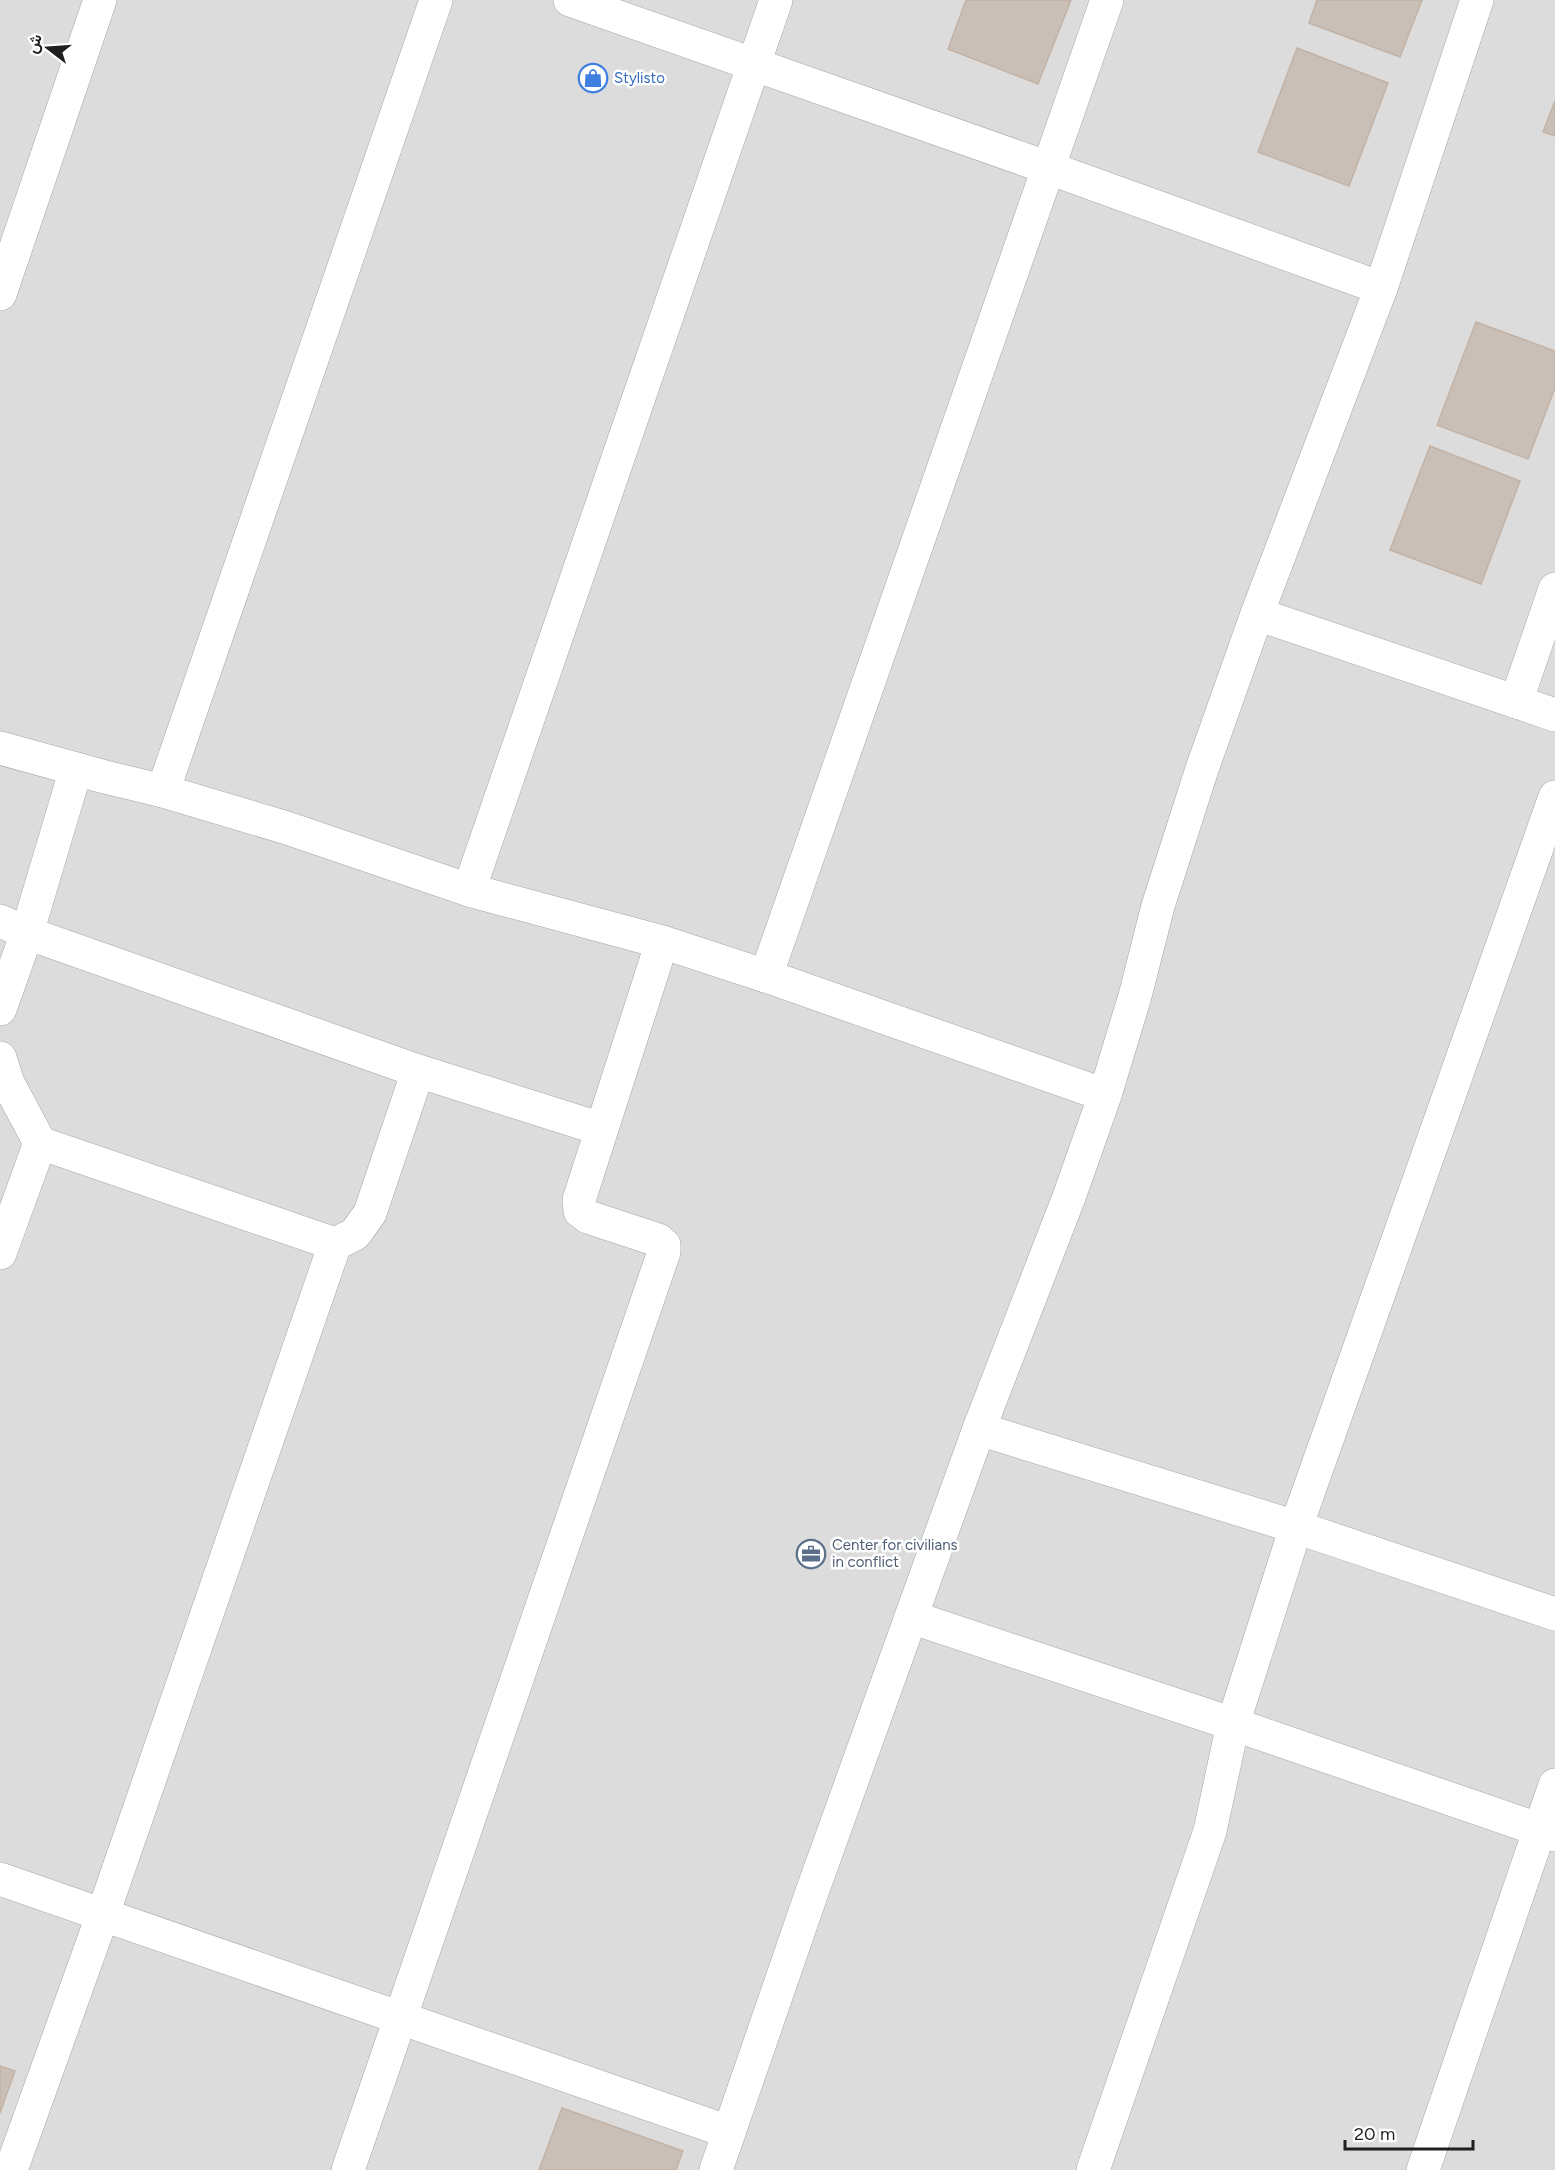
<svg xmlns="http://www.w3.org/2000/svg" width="1555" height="2170" font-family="Figtree,Vazirmatn,sans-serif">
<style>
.residential{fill:#dddcdc}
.building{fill:#c9bfb7;stroke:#c4b3a5;stroke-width:1.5}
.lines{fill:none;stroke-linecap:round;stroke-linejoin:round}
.minor-casing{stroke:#a6a6a6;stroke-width:34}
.minor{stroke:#fff;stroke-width:33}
.labels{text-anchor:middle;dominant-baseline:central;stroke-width:5;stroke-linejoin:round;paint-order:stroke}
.shop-label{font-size:15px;fill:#366cbe;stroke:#fff;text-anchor:start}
.service-label{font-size:15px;fill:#4e5e75;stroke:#fff;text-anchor:start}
</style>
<rect width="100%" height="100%" fill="#f1ede4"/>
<rect class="residential" x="0" y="0" width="1555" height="2170"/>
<g class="building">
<path d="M966,0H1071L1038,84L948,49Z"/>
<path d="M1317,0H1422L1400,57L1309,23Z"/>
<path d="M1297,48L1388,83L1349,186L1258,152Z"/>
<path d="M1555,101V136L1543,132Z"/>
<path d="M1476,322L1555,351V388L1528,459L1437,425Z"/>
<path d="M1430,446L1520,481L1481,584L1390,550Z"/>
<path d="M0,2066L15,2071L0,2113Z"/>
<path d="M562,2108L683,2151L676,2170H539Z"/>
</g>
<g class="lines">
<g class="minor-casing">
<g id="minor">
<path d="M570,0L1049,168L1381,288"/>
<path d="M0,294L100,0"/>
<path d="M1257,614L1555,715"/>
<path d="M1516,702L1555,589"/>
<path d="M0,748L105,777L163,791L287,828L469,890L662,942L766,976L1105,1095"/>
<path d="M163,791L436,0"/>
<path d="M469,890L776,0"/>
<path d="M0,921L27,933L418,1071L601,1129"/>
<path d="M766,976L1107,0"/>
<path d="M0,1009L27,933L76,769"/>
<path d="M0,1058L8,1083L40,1143L0,1253"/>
<path d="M40,1143L335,1244"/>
<path d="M979,1429L1296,1527L1555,1614"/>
<path d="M911,1617L1233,1724L1555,1835"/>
<path d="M0,1879L729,2132"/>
<path d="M11,2170L103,1914L335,1244L355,1234L370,1213L418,1071"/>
<path d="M348,2170L664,1252V1245L658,1240L588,1217L580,1211L579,1200L662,942"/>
<path d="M716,2170L812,1892L911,1617L979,1429L1069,1197L1105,1095L1135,996L1158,906L1202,769L1257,614L1381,288L1477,0"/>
<path d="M1093,2170L1210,1831L1233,1724L1296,1527L1555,797"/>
<path d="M1423,2170L1555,1785"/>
</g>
</g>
<use href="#minor" class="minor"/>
</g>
<defs>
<g id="shop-ring" transform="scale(1.5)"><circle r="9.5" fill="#fff" stroke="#3f7fe0" stroke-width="1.5"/><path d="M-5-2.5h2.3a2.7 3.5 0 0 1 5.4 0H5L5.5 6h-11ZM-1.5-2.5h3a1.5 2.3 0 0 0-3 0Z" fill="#3f7fe0"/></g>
<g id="office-ring" transform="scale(1.5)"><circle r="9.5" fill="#fff" stroke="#5c6f8a" stroke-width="1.5"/><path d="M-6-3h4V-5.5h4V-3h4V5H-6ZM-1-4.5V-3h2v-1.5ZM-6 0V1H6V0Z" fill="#5c6f8a"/></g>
</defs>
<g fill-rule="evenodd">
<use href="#shop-ring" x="593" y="78"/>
<use href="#office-ring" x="811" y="1554"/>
</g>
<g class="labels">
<g class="shop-label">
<text x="614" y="78">Stylisto</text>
</g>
<g class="service-label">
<text x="832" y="1545">Center for civilians<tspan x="832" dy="17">in conflict</tspan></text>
</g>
</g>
<g transform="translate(48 48) rotate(287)" stroke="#ffffff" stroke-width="4.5" paint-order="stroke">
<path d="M0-4.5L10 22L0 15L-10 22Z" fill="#1f1f1f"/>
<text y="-9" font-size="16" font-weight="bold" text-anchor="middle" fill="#1f1f1f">ش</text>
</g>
<path d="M1345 2140v9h128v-9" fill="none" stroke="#1f1f1f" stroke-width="3"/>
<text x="1354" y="2140" font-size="18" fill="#1f1f1f" stroke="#ffffff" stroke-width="4.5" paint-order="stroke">20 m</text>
</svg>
